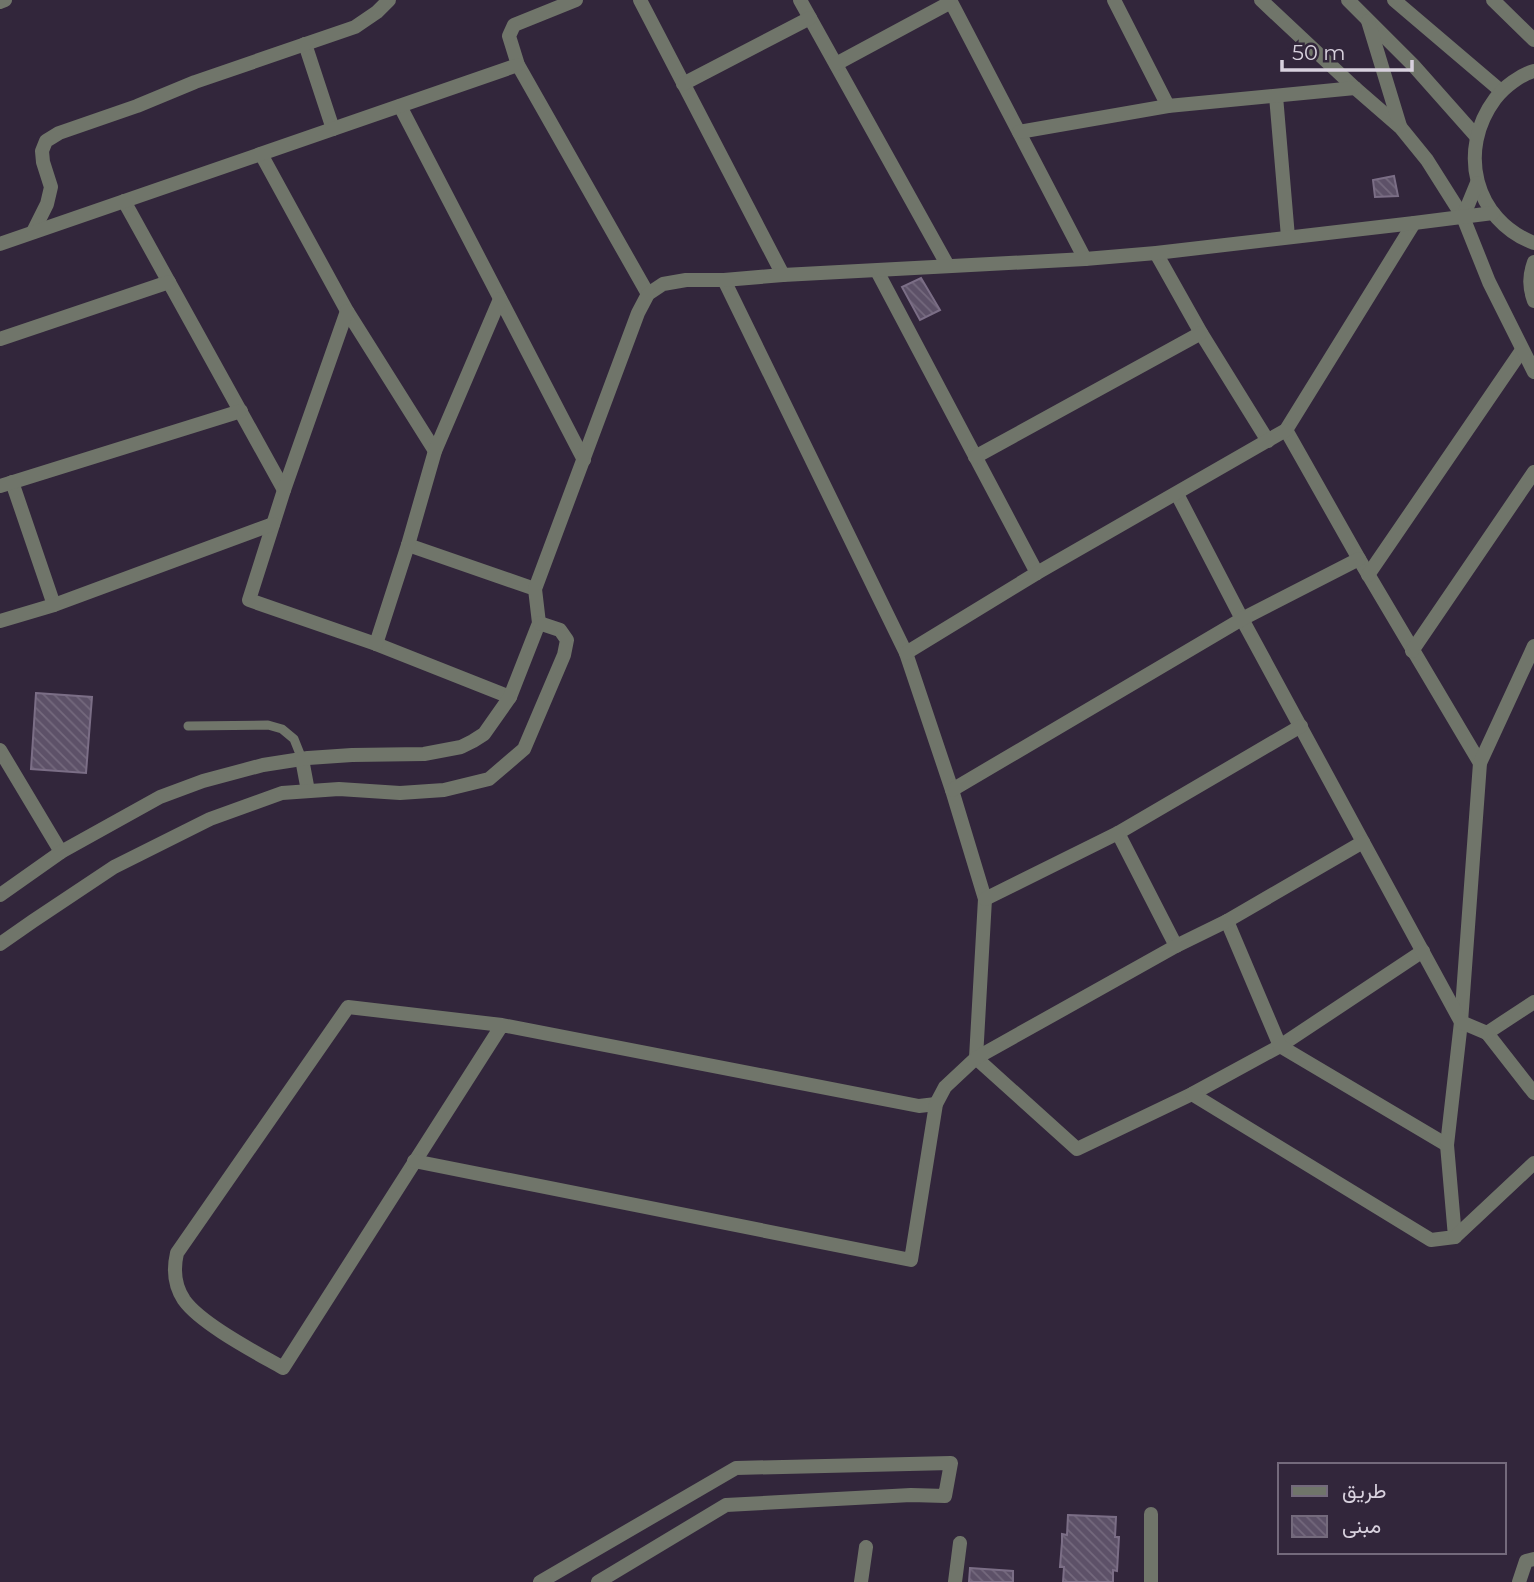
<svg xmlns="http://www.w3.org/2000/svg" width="1534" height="1582" font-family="Montserrat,Vazirmatn,sans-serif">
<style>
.building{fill:url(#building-back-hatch);stroke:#7b6e86;stroke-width:2}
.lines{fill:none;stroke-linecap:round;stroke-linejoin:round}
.service{stroke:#70756a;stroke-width:9}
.minor{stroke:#70756a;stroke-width:14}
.tertiary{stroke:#70756a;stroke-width:14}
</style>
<defs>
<pattern id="building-back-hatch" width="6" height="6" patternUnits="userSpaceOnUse" patternTransform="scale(1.75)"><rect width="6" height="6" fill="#5d5168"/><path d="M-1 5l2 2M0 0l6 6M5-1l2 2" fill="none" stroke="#74697d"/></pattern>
</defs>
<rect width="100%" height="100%" fill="#32263b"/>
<g class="building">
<path d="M1394,176L1398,196L1375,197L1373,180Z"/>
<path d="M921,278L940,310L920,320L902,287Z"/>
<path d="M36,693L92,697L86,773L31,769Z"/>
<path d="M1068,1515L1116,1517L1115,1537H1119L1117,1571L1113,1570V1582H1063L1064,1567H1060L1062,1542V1534L1067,1535Z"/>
<path d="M970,1568L1013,1571V1582H969Z"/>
</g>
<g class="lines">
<path class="service" d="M188,726L268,725L282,729L294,739L302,759"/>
<g class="minor">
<path d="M576,0L514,25L509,36L518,65L648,294"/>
<path d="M640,0L783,275"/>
<path d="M800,0L948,266"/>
<path d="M950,0L1085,259"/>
<path d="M1114,0L1168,106"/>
<path d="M1261,0L1355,88L1401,128L1427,160L1463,217"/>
<path d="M1348,0L1413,65L1476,136"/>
<path d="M1394,0L1501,91"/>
<path d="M1493,0L1534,40"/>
<path d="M0,2L5,0"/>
<path d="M1368,21L1400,126"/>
<path d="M305,44L333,129"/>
<path d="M836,64L951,2"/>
<path d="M1534,71C1520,75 1504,87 1495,99C1457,150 1474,220 1534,243"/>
<path d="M683,84L810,18"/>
<path d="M1276,96L1288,237"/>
<path d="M400,106L584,460"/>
<path d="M1019,132L1168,106L1355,88"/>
<path d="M261,154L347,311L435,451"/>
<path d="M124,201L284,490"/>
<path d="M33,232L47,204L51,187L43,162L42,151L46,141L59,133L137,106L195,82L355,27L377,12L389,0"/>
<path d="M0,244L518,65"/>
<path d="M1156,253L1201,333L1268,441"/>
<path d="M877,271L1037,573"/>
<path d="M724,280L906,653L952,790L985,899L976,1058L1077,1149L1192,1094L1280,1046L1423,951"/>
<path d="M347,311L284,490L249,600L376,644L510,697"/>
<path d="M0,339L169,282"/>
<path d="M1286,430L1359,559L1480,763"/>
<path d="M975,457L1201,333"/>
<path d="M12,482L54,605"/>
<path d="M0,486L241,411"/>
<path d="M1177,494L1242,619L1363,842"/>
<path d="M408,545L535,589"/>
<path d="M1368,575L1522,350"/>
<path d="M0,621L54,605L273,524"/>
<path d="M376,644L408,545L435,451L500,299"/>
<path d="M1412,651L1534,472"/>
<path d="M906,653L1037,573L1286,430L1414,223"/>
<path d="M0,750L61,852"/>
<path d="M952,790L1242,619L1359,559"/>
<path d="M1118,833L1176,946"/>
<path d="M985,899L1118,833L1301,726"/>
<path d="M1227,921L1280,1046L1447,1145"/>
<path d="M502,1025L283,1368C257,1353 201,1324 184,1300C174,1285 173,1270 177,1253L348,1007L502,1025L919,1106L936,1104"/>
<path d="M1487,1033L1534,1093"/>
<path d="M1192,1094L1431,1240L1455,1237L1447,1145L1461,1022L1480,763L1534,646"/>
<path d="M414,1161L911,1260L936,1104L945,1087L976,1058L1176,946L1227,921L1363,842L1461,1022L1487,1033L1534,1002"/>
<path d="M1455,1237L1534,1163"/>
<path d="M1151,1514V1582"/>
<path d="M540,1582L736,1468L951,1463L945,1496L911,1495L726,1505L598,1582"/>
<path d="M861,1582L866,1547"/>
<path d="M955,1582L960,1543"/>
<path d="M1519,1582L1526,1561L1534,1559"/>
</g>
<g class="tertiary">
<path d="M1477,183L1463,217L1489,282L1534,372"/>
<path d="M1534,262C1529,276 1529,287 1534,301"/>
<path d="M302,759L308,791"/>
<path d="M0,895L61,852L160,797L203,781L263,765L308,758L352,755L424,754L461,747L473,741L484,734L510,697L539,623L535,589L638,313L648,294L663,284L686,280H724L783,275L1085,259L1156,253L1414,223L1493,213"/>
<path d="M0,944L33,921L114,867L210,819L282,793L339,789L400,793L444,790L489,779L524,749L564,655L567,640L560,630L539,623"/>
</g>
</g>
<rect x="1278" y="1463" width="228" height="91" fill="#32263b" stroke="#746a7c" stroke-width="2"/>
<rect x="1292" y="1486" width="35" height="10" fill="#70756a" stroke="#746a7c" stroke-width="2"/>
<text x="1342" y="1498" font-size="21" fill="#d8d1de">طريق</text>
<rect x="1292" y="1516" width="35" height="21" fill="url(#building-back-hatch)" stroke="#746a7c" stroke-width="2"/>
<text x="1342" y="1533" font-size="21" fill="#d8d1de">مبنى</text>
<path d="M1282 60v10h130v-10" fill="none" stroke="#d8d1de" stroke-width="3.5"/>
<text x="1292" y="60" font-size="21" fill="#d8d1de" stroke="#32263b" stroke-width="5" paint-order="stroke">50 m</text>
</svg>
